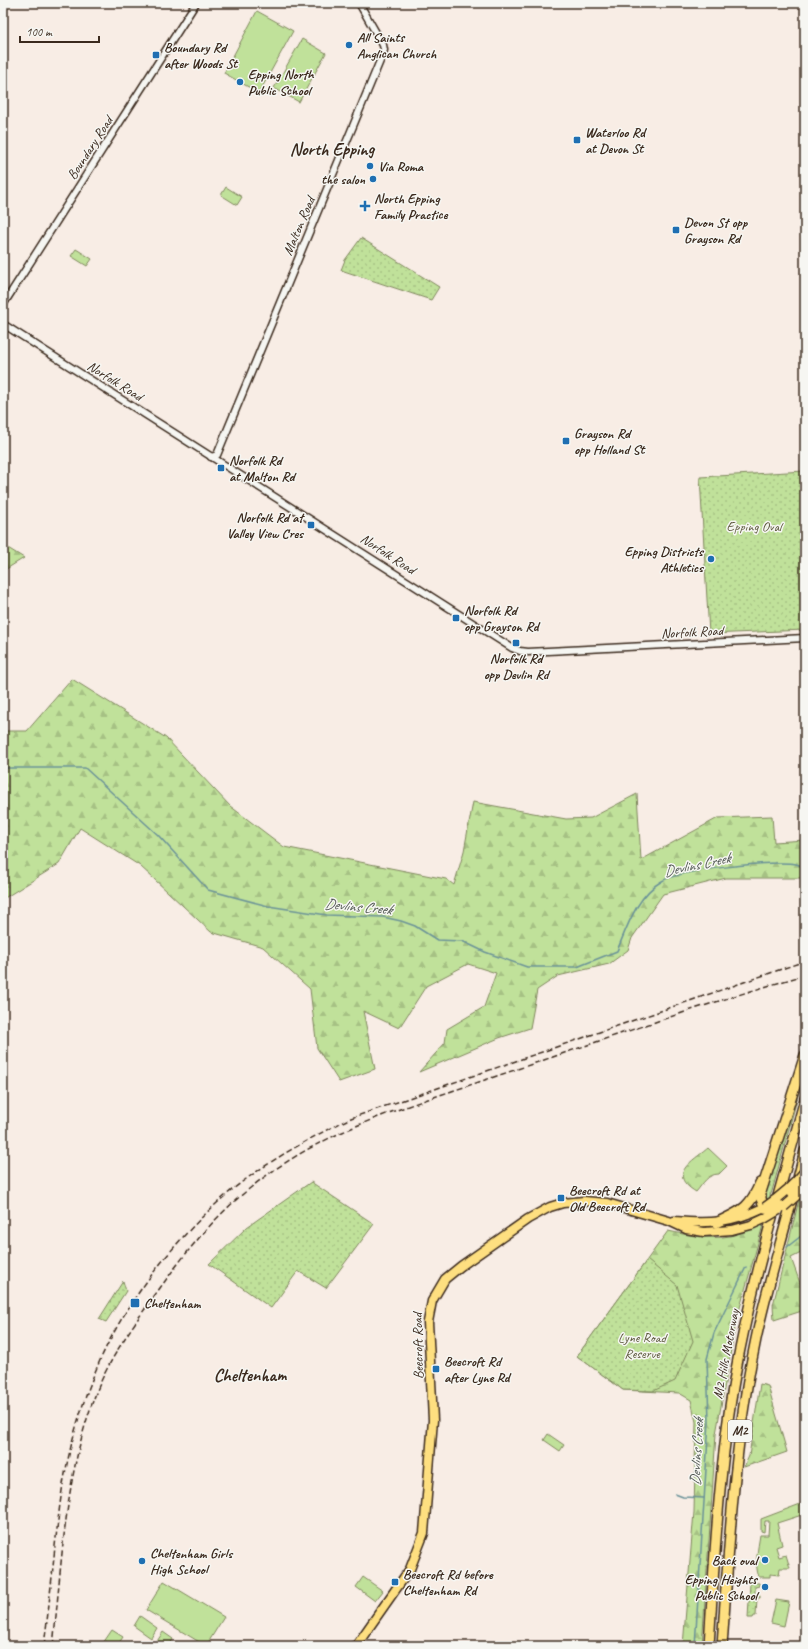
<svg xmlns="http://www.w3.org/2000/svg" width="808" height="1649" font-family="Caveat,sans-serif">
<style>
.grass{fill:#c0e19a;stroke:#7e865c}
.forest{fill:url(#forest-firs);stroke:#7e865c}
.park{fill:url(#park-dots);stroke:#7e865c}
.lines{fill:none;stroke-linecap:round;stroke-linejoin:round}
.stream{stroke:#6a9298;stroke-width:1.5}
.minor-casing{stroke:#3b2a1e;stroke-width:9}
.major-casing{stroke:#3b2a1e;stroke-width:11}
.highway-casing{stroke:#3b2a1e;stroke-width:12}
.minor{stroke:#f6f6f2;stroke-width:6}
.major{stroke:#fedf80;stroke-width:8}
.highway{stroke:#fedf80;stroke-width:9}
.rail{stroke:#3b2a1e;stroke-width:1.5;stroke-dasharray:6 3;stroke-linecap:butt}
.major-bridge-casing{stroke:#3b2a1e;stroke-width:11;stroke-linecap:butt}
.highway-bridge-casing{stroke:#3b2a1e;stroke-width:12;stroke-linecap:butt}
.major-bridge{stroke:#fedf80;stroke-width:8}
.highway-bridge{stroke:#fedf80;stroke-width:9}
.poi-dot{fill:#1f6fb2;stroke:#f6f6f2;stroke-width:1.5}
.labels{text-anchor:middle;dominant-baseline:central;stroke-width:3;stroke-linejoin:round;paint-order:stroke}
.shield{fill:#f6f6f2;stroke:#73675e;stroke-width:1}
.shield-label{font-size:13px;font-weight:bold;fill:#3b2a1e}
.poi-label{font-size:14px;font-weight:bold;fill:#3b2a1e;stroke:#f6f6f2;text-anchor:start}
.street-label{font-size:14px;fill:#3b2a1e;stroke:#f6f6f2}
.park-label{font-size:14px;fill:#5c583d;stroke:#f6f6f2}
.water-label{font-size:15px;font-style:italic;fill:#4f5651;stroke:#f6f6f2}
.district-label{font-size:18px;font-weight:bold;fill:#3b2a1e;stroke:#f6f6f2}
</style>
<defs>
<pattern id="forest-firs" width="22" height="20" patternUnits="userSpaceOnUse"><rect width="22" height="20" fill="#c0e19a"/><path d="M5 1l3.5 6h-7zM16 11l3.5 6h-7z" fill="#a6c184"/></pattern>
<pattern id="park-dots" width="8" height="8" patternUnits="userSpaceOnUse"><rect width="8" height="8" fill="#c0e19a"/><path d="M2 2h.1M6 6h.1" fill="none" stroke="#a6c184" stroke-width="1.8" stroke-linecap="round"/></pattern>
</defs>
<rect width="100%" height="100%" fill="#f8ede5"/>
<filter id="ink" filterUnits="userSpaceOnUse"><feTurbulence type="fractalNoise" baseFrequency=".025" numOctaves="2"/><feDisplacementMap in="SourceGraphic" scale="8" xChannelSelector="R" yChannelSelector="G"/><feConvolveMatrix kernelMatrix="1 2 1 2 8 2 1 2 1" color-interpolation-filters="sRGB"/></filter>
<g filter="url(#ink)">
<g class="grass">
<path d="M257,11L293,31L259,93L224,73Z"/>
<path d="M302,39L326,53L299,102L274,88Z"/>
<path d="M226,187L242,197L237,205L221,195Z"/>
<path d="M76,249L92,259L87,266L71,256Z"/>
<path d="M548,1434L564,1445L560,1451L544,1440Z"/>
<path d="M803,1503L805,1514L777,1523L782,1545L776,1547L779,1557L786,1555L790,1568H780L779,1575L770,1574V1577H759C754,1565 758,1548 760,1535H768L769,1521H765L764,1532L761,1531V1519Z"/>
<path d="M363,1577L383,1591L375,1601L356,1587Z"/>
<path d="M164,1581L224,1617L206,1646L146,1610Z"/>
<path d="M776,1600L789,1602L784,1626L771,1623Z"/>
<path d="M140,1616L157,1628L151,1638L134,1626Z"/>
<path d="M112,1630L123,1637L117,1646H101Z"/>
<path d="M163,1632L173,1639L169,1646H154Z"/>
</g>
<g class="forest">
<path d="M3,545L24,558L3,571Z"/>
<path d="M72,679L166,738L230,806L284,847L446,879L454,885L464,851L473,802L566,819L591,818L637,794L641,860L718,818L772,816L774,842L805,840V878H726L663,894L632,938L628,950L609,964L558,976L537,990L530,1028L499,1038L419,1072L445,1043L447,1029L484,1007L496,973L468,964L426,986L399,1028L363,1011L375,1069L339,1082L317,1048L310,989L263,947L211,932L140,866L80,828L59,864L3,899V731H27Z"/>
<path d="M708,1148L727,1166L719,1174C707,1174 703,1184 696,1192C666,1174 693,1161 708,1148Z"/>
<path d="M805,1195V1251L791,1258L805,1297V1310L774,1320L773,1305L799,1200Z"/>
<path d="M763,1225L736,1322L716,1434L702,1646H683L694,1512L696,1422L691,1400L679,1393L623,1390L577,1356L668,1231C688,1235 709,1240 730,1236C741,1234 752,1228 763,1225Z"/>
<path d="M760,1384L768,1386L787,1452L744,1467L749,1456Z"/>
</g>
<g class="park">
<path d="M361,238L439,287L431,300L341,270L345,260Z"/>
<path d="M805,471V630L709,634L700,477Z"/>
<path d="M799,1086L800,1088L772,1191L768,1201L766,1202L764,1193Z"/>
<path d="M311,1182L374,1224L326,1288L298,1271L271,1308L209,1264L247,1227Z"/>
<path d="M647,1260L677,1285L693,1341L675,1381L653,1391L623,1390L577,1356Z"/>
<path d="M123,1281L126,1291L106,1322L99,1319Z"/>
<path d="M750,1583H759V1586L755,1587V1594L760,1595V1598H757L756,1616H754L753,1618H748Z"/>
</g>
<g class="lines">
<g class="stream">
<path d="M3,770L7,768H85L158,835L208,890L268,906L327,915L383,917L401,921L415,926L437,940L462,941L485,952L527,967H577L617,951C627,927 637,895 662,881C680,870 775,860 796,864C799,865 802,866 805,867"/>
<path d="M787,1247L805,1233"/>
<path d="M675,1494L683,1497L704,1498"/>
<path d="M695,1646L709,1421L707,1359L714,1333L746,1267"/>
</g>
<g class="minor-casing">
<g id="minor">
<path d="M3,305L196,3"/>
<path d="M3,324L512,648L520,651L528,652L805,638"/>
<path d="M211,457L217,455L382,56L384,50L383,45L359,3"/>
</g>
</g>
<g class="major-casing">
<g id="major">
<path d="M674,1221C711,1224 731,1223 765,1207"/>
<path d="M356,1646L410,1569L424,1533L433,1420L428,1322L432,1301L445,1279L461,1266L528,1219L550,1207L563,1203L584,1201L607,1203L669,1221L686,1229L704,1232L732,1230L751,1225L764,1219"/>
</g>
</g>
<g class="highway-casing">
<g id="highway">
<path d="M797,1182L805,1151"/>
<path d="M765,1208L761,1199V1192L805,1055"/>
<path d="M716,1223C740,1211 749,1210 760,1183"/>
<path d="M709,1646C715,1548 720,1450 739,1354C756,1268 782,1183 805,1099"/>
<path d="M722,1646C729,1547 734,1446 754,1349C764,1297 780,1247 793,1196"/>
</g>
</g>
<use href="#minor" class="minor"/>
<use href="#major" class="major"/>
<use href="#highway" class="highway"/>
<g class="rail">
<path d="M44,1646C48,1613 52,1579 55,1546C58,1522 60,1498 65,1474C72,1437 83,1400 98,1365C125,1300 186,1225 242,1182C276,1157 313,1136 351,1118L805,961"/>
<path d="M53,1646C62,1561 65,1473 96,1393C111,1355 136,1321 160,1288C186,1252 214,1217 249,1189C304,1144 362,1122 428,1099C467,1086 506,1073 544,1060C631,1030 717,1000 805,975"/>
</g>
<g class="major-bridge-casing">
<g id="major-bridge">
<path d="M765,1207C781,1196 794,1185 805,1171"/>
<path d="M784,1207L802,1191"/>
<path d="M764,1219L779,1210"/>
</g>
</g>
<g class="highway-bridge-casing">
<g id="highway-bridge">
<path d="M792,1193L804,1181"/>
<path d="M765,1208L771,1209L779,1205"/>
</g>
</g>
<use href="#major-bridge" class="major-bridge"/>
<use href="#highway-bridge" class="highway-bridge"/>
</g>
</g>
<g class="poi-dot">
<circle cx="349" cy="45" r="4"/>
<rect x="152" y="51" width="8" height="8" rx="2"/>
<circle cx="240" cy="82" r="4"/>
<rect x="573" y="136" width="8" height="8" rx="2"/>
<circle cx="370" cy="166" r="4"/>
<circle cx="373" cy="179" r="4"/>
<path d="M363 200h4v4h4v4h-4v4h-4v-4h-4v-4h4z"/>
<rect x="672" y="226" width="8" height="8" rx="2"/>
<rect x="562" y="437" width="8" height="8" rx="2"/>
<rect x="217" y="464" width="8" height="8" rx="2"/>
<rect x="307" y="521" width="8" height="8" rx="2"/>
<circle cx="711" cy="559" r="4"/>
<rect x="452" y="614" width="8" height="8" rx="2"/>
<rect x="512" y="639" width="8" height="8" rx="2"/>
<rect x="557" y="1194" width="8" height="8" rx="2"/>
<rect x="130" y="1298" width="10" height="10" rx="2"/>
<rect x="432" y="1365" width="8" height="8" rx="2"/>
<circle cx="765" cy="1560" r="4"/>
<circle cx="142" cy="1561" r="4"/>
<rect x="391" y="1578" width="8" height="8" rx="2"/>
<circle cx="765" cy="1587" r="4"/>
</g>
<g class="labels">
<rect class="shield" x="728" y="1420" width="24" height="22" rx="3"/>
<g class="shield-label">
<text x="740" y="1431">M2</text>
</g>
<g class="poi-label">
<text x="357" y="37">All Saints<tspan x="357" dy="16">Anglican Church</tspan></text>
<text x="164" y="47">Boundary Rd<tspan x="164" dy="16">after Woods St</tspan></text>
<text x="248" y="74">Epping North<tspan x="248" dy="16">Public School</tspan></text>
<text x="585" y="132">Waterloo Rd<tspan x="585" dy="16">at Devon St</tspan></text>
<text x="378" y="166">Via Roma</text>
<text x="365" y="179" text-anchor="end">the salon</text>
<text x="374" y="198">North Epping<tspan x="374" dy="16">Family Practice</tspan></text>
<text x="684" y="222">Devon St opp<tspan x="684" dy="16">Grayson Rd</tspan></text>
<text x="574" y="433">Grayson Rd<tspan x="574" dy="16">opp Holland St</tspan></text>
<text x="229" y="460">Norfolk Rd<tspan x="229" dy="16">at Malton Rd</tspan></text>
<text x="303" y="517" text-anchor="end">Norfolk Rd at<tspan x="303" dy="16">Valley View Cres</tspan></text>
<text x="703" y="551" text-anchor="end">Epping Districts<tspan x="703" dy="16">Athletics</tspan></text>
<text x="464" y="610">Norfolk Rd<tspan x="464" dy="16">opp Grayson Rd</tspan></text>
<text x="516" y="658" text-anchor="middle">Norfolk Rd<tspan x="516" dy="16">opp Devlin Rd</tspan></text>
<text x="569" y="1190">Beecroft Rd at<tspan x="569" dy="16">Old Beecroft Rd</tspan></text>
<text x="144" y="1303">Cheltenham</text>
<text x="444" y="1361">Beecroft Rd<tspan x="444" dy="16">after Lyne Rd</tspan></text>
<text x="150" y="1553">Cheltenham Girls<tspan x="150" dy="16">High School</tspan></text>
<text x="757" y="1560" text-anchor="end">Back oval</text>
<text x="403" y="1574">Beecroft Rd before<tspan x="403" dy="16">Cheltenham Rd</tspan></text>
<text x="757" y="1579" text-anchor="end">Epping Heights<tspan x="757" dy="16">Public School</tspan></text>
</g>
<g class="street-label">
<text transform="translate(90 148) rotate(-57)">Boundary Road</text>
<text transform="translate(299 226) rotate(-67)">Malton Road</text>
<text transform="translate(115 381) rotate(32)">Norfolk Road</text>
<text transform="translate(388 554) rotate(33)">Norfolk Road</text>
<text transform="translate(692 632) rotate(-3)">Norfolk Road</text>
<text transform="translate(418 1346) rotate(-91)">Beecroft Road</text>
<text transform="translate(726 1354) rotate(-79)">M2 Hills Motorway</text>
</g>
<g class="park-label">
<text x="754" y="526">Epping Oval</text>
<text x="642" y="1337">Lyne Road<tspan x="642" dy="16">Reserve</tspan></text>
</g>
<g class="water-label">
<text transform="translate(697 865) rotate(-12)">Devlins Creek</text>
<text transform="translate(358 907) rotate(5)">Devlins Creek</text>
<text transform="translate(697 1452) rotate(-87)">Devlins Creek</text>
</g>
<g class="district-label">
<text x="332" y="149">North Epping</text>
<text x="250" y="1375">Cheltenham</text>
</g>
</g>
<rect width="808" height="1649" fill="none" stroke="#f6f6f2" stroke-width="16"/>
<rect x="8" y="8" width="792" height="1633" fill="none" stroke="#3b2a1e" stroke-width="1.5" filter="url(#ink)"/>
<path d="M20 36v6h79v-6" fill="none" stroke="#3b2a1e" stroke-width="2"/>
<text x="26" y="36" font-size="12" fill="#3b2a1e" stroke="#f6f6f2" stroke-width="3" paint-order="stroke">100 m</text>
</svg>
